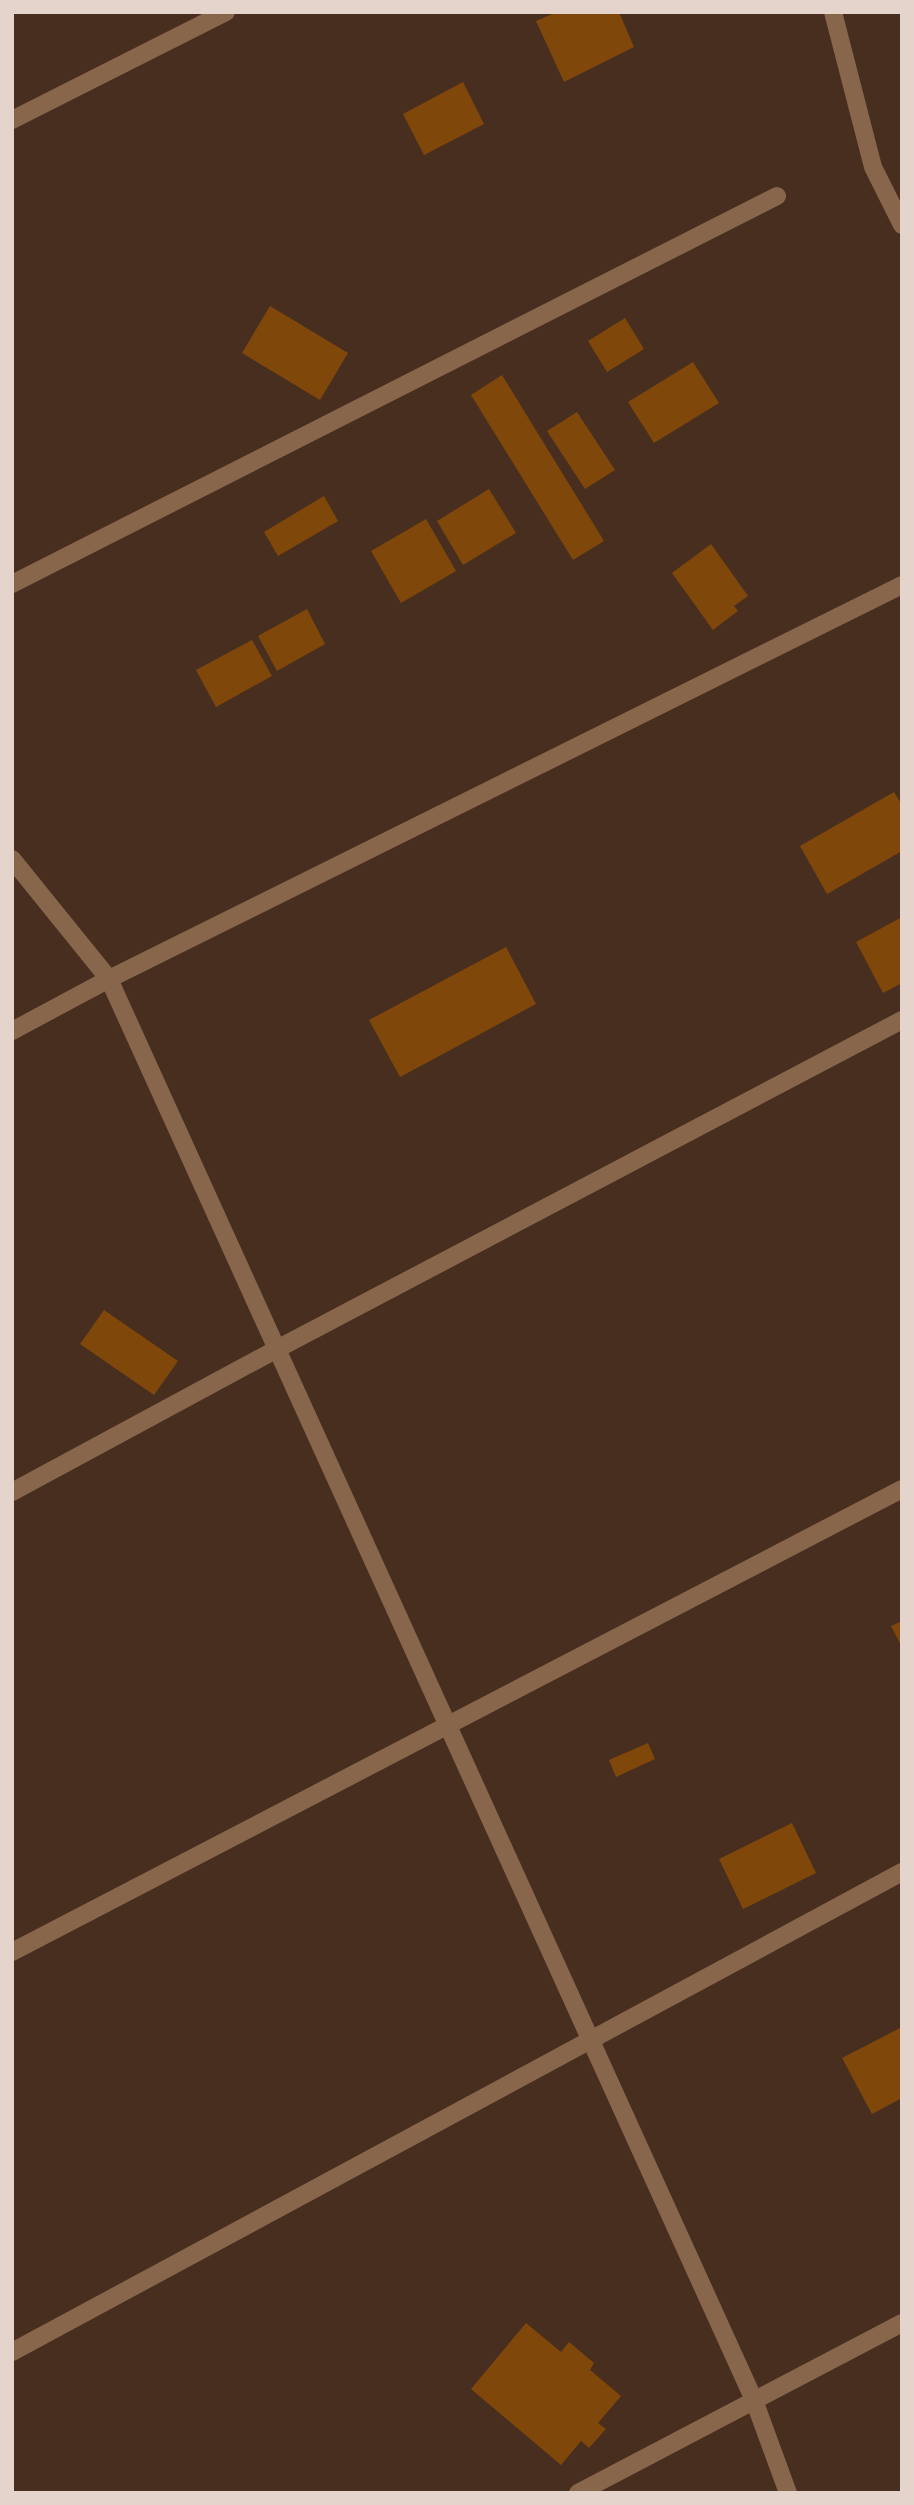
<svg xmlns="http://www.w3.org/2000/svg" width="914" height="2505" font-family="Commissioner,sans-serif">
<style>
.building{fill:#80470a}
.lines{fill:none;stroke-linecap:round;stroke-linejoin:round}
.minor{stroke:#87664b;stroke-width:18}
</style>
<rect width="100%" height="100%" fill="#482e1f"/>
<g class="building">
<path d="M557,12H619L634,47L564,82L536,21Z"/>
<path d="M463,82L484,124L424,155L403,114Z"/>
<path d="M270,306L348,353L320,400L242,353Z"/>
<path d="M625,318L644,349L607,372L588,341Z"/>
<path d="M693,362L719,403L654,443L628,402Z"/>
<path d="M502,375L604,541L573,560L471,395Z"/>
<path d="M577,412L615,470L585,489L547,431Z"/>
<path d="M489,489L516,533L463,565L437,521Z"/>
<path d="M324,496L338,521L278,556L264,532Z"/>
<path d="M426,519L456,571L401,603L371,551Z"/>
<path d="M711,544L748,596L734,606L738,611L713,630L672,573Z"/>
<path d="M307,609L325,644L277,671L258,636Z"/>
<path d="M252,640L272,676L216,707L196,670Z"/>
<path d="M894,792L902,805V851L827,894L800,846Z"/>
<path d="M902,917V983L883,993L856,942Z"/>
<path d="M506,947L536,1004L400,1077L369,1020Z"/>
<path d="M104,1310L178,1361L154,1395L80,1344Z"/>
<path d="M902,1621V1647L891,1626Z"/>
<path d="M648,1743L655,1759L616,1777L609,1760Z"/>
<path d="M792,1823L816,1873L743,1909L719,1859Z"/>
<path d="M902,2027V2098L872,2114L842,2058Z"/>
<path d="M526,2323L561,2352L569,2342L594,2363L590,2370L621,2396L598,2423L606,2429L589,2448L581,2441L561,2465L471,2389Z"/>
</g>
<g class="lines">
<g class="minor">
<path d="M833,12L873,167L902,225"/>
<path d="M12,120L226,12"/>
<path d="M12,584L777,196"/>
<path d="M12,859L109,979L754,2400L788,2493"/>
<path d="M12,1031L109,979L902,585"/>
<path d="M12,1492L277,1349L902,1020"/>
<path d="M12,1952L902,1489"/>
<path d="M12,2352L902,1872"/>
<path d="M578,2493L902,2323"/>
</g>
</g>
<rect width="914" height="2505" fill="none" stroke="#e5d4cb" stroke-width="28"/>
</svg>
